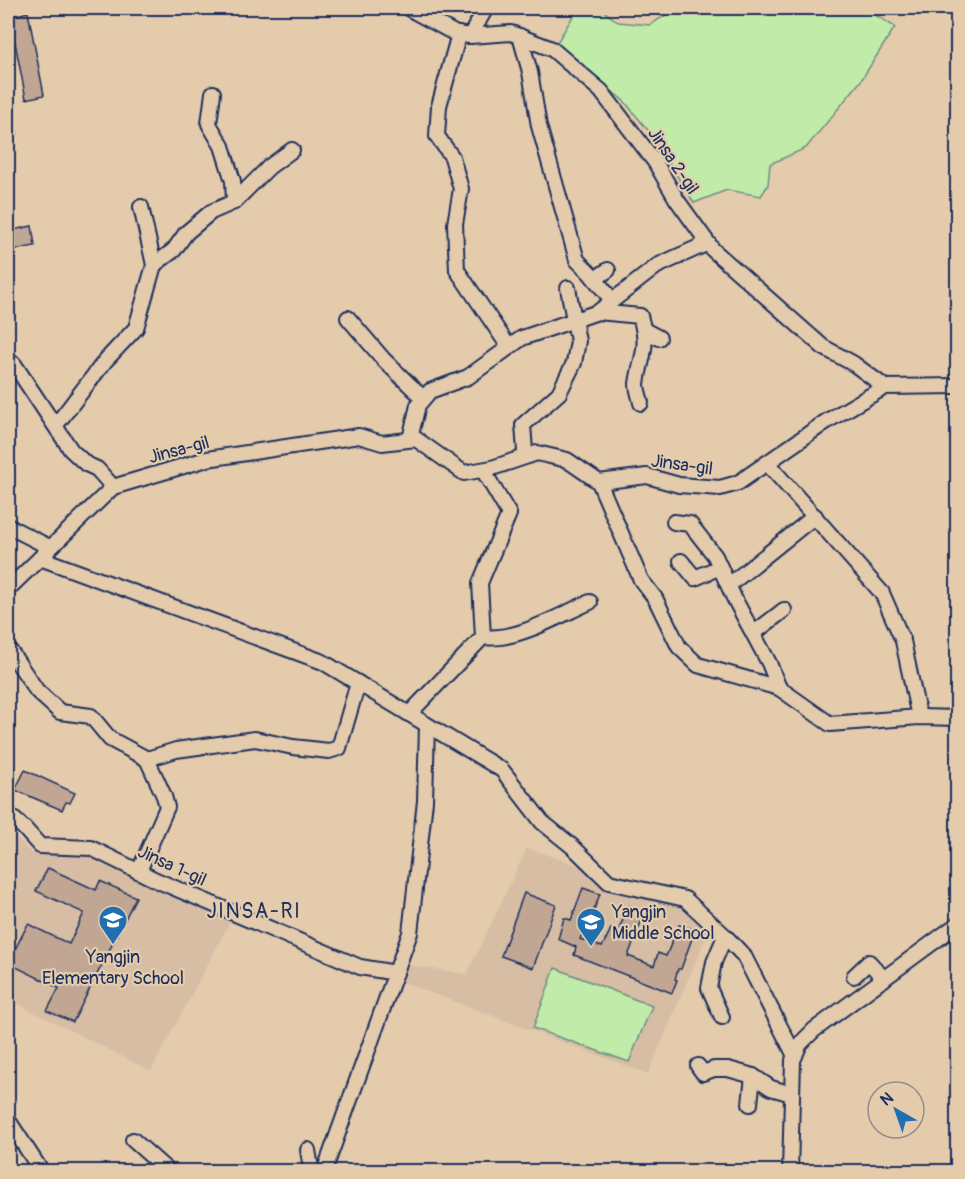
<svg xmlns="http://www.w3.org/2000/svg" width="965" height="1179" font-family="Pangolin,sans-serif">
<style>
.built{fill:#d6bda4}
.green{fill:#c0eba8;stroke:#6e8d83;stroke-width:1.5}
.building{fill:#c1a694;stroke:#1b2f5e;stroke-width:1.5}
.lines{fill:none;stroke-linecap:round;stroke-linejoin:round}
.minor-casing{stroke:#1b2f5e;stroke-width:18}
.minor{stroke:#e4cbac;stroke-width:14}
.labels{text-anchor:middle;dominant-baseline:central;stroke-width:4.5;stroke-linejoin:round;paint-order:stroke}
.street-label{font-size:18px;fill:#1b2f5e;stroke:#e4cbac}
.poi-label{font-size:18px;fill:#1b2f5e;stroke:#e4cbac;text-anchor:start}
.quarter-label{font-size:21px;letter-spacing:1.5px;fill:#1b2f5e;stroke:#e4cbac}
</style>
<rect width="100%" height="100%" fill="#e4cbac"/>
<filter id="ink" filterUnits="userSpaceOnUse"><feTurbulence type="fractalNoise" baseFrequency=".0167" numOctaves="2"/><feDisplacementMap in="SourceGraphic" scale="12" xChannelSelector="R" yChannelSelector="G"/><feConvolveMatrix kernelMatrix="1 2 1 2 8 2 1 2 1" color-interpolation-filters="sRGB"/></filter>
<g filter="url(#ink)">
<g class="built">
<path d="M8,829L31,853L90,856L231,920L151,1071L14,1002V983L8,971Z"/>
<path d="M527,848L676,899L709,930L648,1074L400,981L407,965L467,974Z"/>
</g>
<g class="green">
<path d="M578,8H600L618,22L650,25L675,9L674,8H864L895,27L860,82L806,148L770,164L768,185L761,196L727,190L694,203L651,134L625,102L556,44Z"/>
<path d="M555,968L652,1006L629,1062L533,1028Z"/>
</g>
<g class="building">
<path d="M28,12L44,95L26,99L10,17Z"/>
<path d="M14,114L17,134L8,135V116Z"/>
<path d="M32,226L35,246L8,251V231Z"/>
<path d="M25,770L75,793L70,803L66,802L62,810L15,790Z"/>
<path d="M48,868L96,890L100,881L136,897L73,1022L47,1011L59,988L8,963L28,924L69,944L84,913L36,891Z"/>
<path d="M583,888L600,894L585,933H583L580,939L602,947L611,929L618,931L629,906L645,912L628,956L654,966L658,953L666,956L679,925L695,930L681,969H678L675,979L677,980L672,993L574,955L576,947L558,939L564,918L571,920Z"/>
<path d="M524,893L556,905L533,968L501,956Z"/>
</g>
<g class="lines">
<g class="minor-casing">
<g id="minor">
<path d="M408,8L456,34L470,36L511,33L552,49L601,91L655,162L677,200L713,250L823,347L854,364L885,387"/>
<path d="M459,34L439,106L437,136L452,157L461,189L455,224L457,270L509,347"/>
<path d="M470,36L486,8"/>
<path d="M520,36L530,72L539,126L577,260L590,273L612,300"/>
<path d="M213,93L209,124L222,146L233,181L234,202"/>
<path d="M154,265L174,250L186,233L211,212L234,202L269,167L292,150"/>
<path d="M595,279L608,270"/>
<path d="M598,312L640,316C650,350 641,354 637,384C637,390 640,397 641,403"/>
<path d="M348,318L384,360L423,398"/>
<path d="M644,330L659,338"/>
<path d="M8,363L14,364L71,450L86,464L97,469L113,487"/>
<path d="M56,425L105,361L136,328L154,265L141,207"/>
<path d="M410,439L418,405L430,391L468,377L522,338L598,312L657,266L708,243"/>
<path d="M527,456L525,451L523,425L559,393L574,363L578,341L568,288"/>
<path d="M767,463L882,593L903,641L919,717"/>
<path d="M599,482L641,580L655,598L679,647L698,665L779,688L830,724L919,717L958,718"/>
<path d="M674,522L690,524L715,556L734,598L769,663L779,688"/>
<path d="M8,526L49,547"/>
<path d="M40,558L113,487L207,459L359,436L382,443L416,439L464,473L492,468L537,453L567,460L599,482L647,476L679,485L720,488L738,483L827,421L885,387L958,386"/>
<path d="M681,561L695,578L720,567"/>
<path d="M729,585L815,516"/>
<path d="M8,589L40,558L323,662L502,770L542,822L573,847L609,882L685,899L725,936L744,956L795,1056"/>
<path d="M754,633L784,610"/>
<path d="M483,637C515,642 560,615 590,602"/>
<path d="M8,648L37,691L60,712L91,716L110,739L147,759L176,750L255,739L293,747L329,751L339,748L358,683"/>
<path d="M409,714L483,637L480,583L509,514L483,470"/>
<path d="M8,814L24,828L40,846L91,848L156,880L360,967L396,973"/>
<path d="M139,871L167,807L164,796L147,759"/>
<path d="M854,976L869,962L884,979"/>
<path d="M722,1017L709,988L714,962L725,936"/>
<path d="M698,1066L703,1073L714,1069H728L753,1076L771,1088L792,1094"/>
<path d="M750,1104L753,1076"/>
<path d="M8,1120L42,1172"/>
<path d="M133,1140L169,1172"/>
<path d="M308,1150L311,1168L317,1172"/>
<path d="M324,1172L410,933L425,801L427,725"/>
<path d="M790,1172L793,1060L800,1044L814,1030L958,924"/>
</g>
</g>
<use href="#minor" class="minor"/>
</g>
</g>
<defs>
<g id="school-pin" transform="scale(1.5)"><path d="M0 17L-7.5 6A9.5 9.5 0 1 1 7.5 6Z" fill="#1f6fb2" stroke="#e4cbac"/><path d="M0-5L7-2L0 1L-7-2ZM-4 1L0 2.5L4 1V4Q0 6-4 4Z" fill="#fff"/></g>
</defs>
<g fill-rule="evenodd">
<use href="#school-pin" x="113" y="920"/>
<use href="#school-pin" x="591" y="922"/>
</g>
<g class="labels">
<g class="street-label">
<text transform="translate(673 161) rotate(56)">Jinsa 2-gil</text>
<text transform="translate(179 450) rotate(-15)">Jinsa-gil</text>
<text transform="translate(682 465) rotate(8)">Jinsa-gil</text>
<text transform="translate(172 866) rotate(25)">Jinsa 1-gil</text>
</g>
<g class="poi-label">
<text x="612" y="912">Yangjin<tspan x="612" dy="21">Middle School</tspan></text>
<text x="113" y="957" text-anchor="middle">Yangjin<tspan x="113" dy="21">Elementary School</tspan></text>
</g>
<g class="quarter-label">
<text x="254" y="911">JINSA-RI</text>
</g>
</g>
<rect width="965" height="1179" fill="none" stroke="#e4cbac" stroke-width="30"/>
<rect x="15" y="15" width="935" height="1149" fill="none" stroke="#1b2f5e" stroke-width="2" filter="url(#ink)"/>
<g transform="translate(896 1110) rotate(320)"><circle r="28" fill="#e4cbac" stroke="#948d8d" stroke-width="1.5"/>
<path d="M0-4.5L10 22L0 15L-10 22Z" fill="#1f6fb2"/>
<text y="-9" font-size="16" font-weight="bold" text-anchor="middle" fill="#1b2f5e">N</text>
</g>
</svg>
